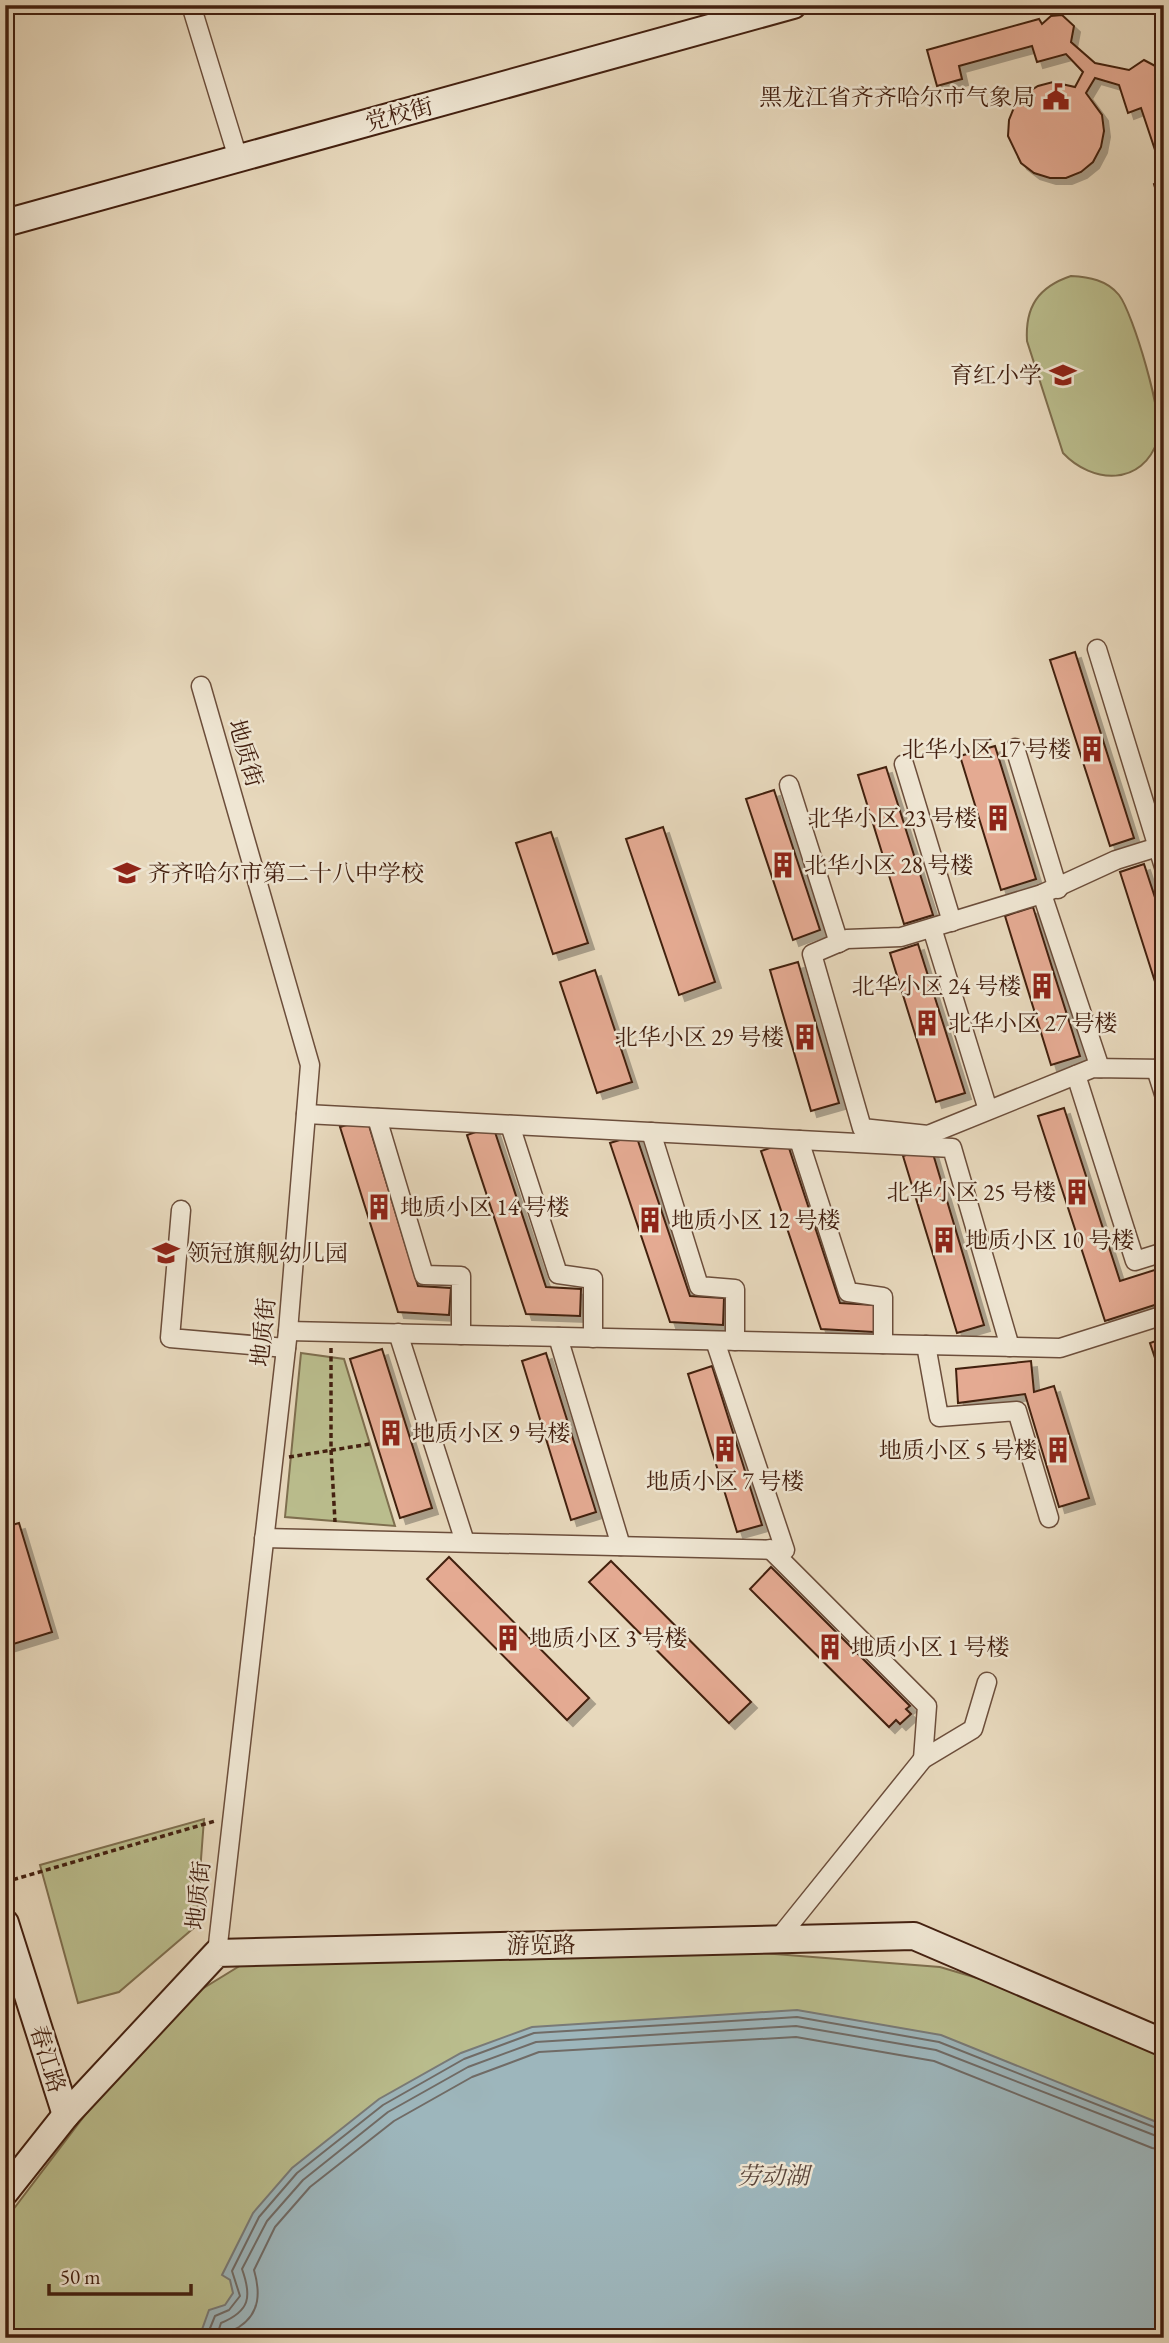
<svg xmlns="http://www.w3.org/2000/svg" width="1169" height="2343" font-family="'EB Garamond','Noto Serif SC',serif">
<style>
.green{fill:#babd8d;stroke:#7e6e4e;stroke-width:2}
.water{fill:#9db6bc;stroke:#797a77;stroke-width:2}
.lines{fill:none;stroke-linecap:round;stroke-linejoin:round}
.shore{stroke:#706b66;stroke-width:2}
.building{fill:#e4aa92;stroke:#432010;stroke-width:2;filter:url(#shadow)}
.minor-casing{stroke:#6c4e3b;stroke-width:21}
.secondary-casing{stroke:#432010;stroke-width:30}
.path{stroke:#432010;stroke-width:3.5;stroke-dasharray:5 3.5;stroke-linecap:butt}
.minor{stroke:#efe6d3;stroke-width:18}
.secondary{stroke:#efe6d3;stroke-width:26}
.labels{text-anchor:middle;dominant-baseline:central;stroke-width:5;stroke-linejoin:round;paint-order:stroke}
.poi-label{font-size:23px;fill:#432010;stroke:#efe6d3;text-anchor:start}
.street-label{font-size:23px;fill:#432010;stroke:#efe6d3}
.water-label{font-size:24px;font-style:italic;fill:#5a463b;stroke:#efe6d3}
</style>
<defs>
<filter id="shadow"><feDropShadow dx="6" dy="6" stdDeviation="0" flood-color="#0004"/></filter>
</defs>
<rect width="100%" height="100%" fill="#e7d8bc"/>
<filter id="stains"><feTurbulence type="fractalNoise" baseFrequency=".00286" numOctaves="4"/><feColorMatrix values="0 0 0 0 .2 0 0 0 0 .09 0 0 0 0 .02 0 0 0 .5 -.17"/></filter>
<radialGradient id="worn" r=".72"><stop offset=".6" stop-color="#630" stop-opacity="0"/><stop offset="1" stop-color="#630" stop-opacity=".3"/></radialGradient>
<g class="green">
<path d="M1071,276C1089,277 1107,280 1119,295C1133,313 1164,418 1158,439C1143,487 1092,484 1063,453L1027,341C1025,307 1038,287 1071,276Z"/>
<path d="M301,1353L344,1359L395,1526L285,1517Z"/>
<path d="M204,1819L196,1926L119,1992L78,2003L40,1865Z"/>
<path d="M637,1943L940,1967L1021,1991L1164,2052V2338H5L6,2219L120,2069L176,2005L259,1954Z"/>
</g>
<path class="water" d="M797,2010L941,2035L1164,2125V2338H199L209,2310L225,2305L233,2293L230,2280L222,2275L253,2213L292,2168L379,2099L461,2053L532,2027Z"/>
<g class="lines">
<g class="shore">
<path d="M206,2338L215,2316L229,2310L240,2296L232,2271L259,2217L297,2173L383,2105L464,2059L534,2033L797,2017L939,2042L1164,2131"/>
<path d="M216,2338L221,2323C250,2311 252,2297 242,2269L267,2221L303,2180L388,2112L468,2067L536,2042L796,2026L936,2050L1164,2139"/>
<path d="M227,2338C230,2330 232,2331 239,2327C261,2313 260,2291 254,2270L275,2227L310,2187L394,2121L472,2077L539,2052L796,2037L934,2061L1152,2148L1164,2150"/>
</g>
</g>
<g class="building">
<path d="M1062,15L1074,26L1071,42L1095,63L1129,70L1144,60L1159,68L1164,91V177L1141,108L1128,113L1119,85L1095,78L1086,93L1102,115L1104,131L1101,147L1093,162L1081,172L1066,178H1050L1034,173L1021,163L1008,136L1009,120L1015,105L1025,94L1038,86L1053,82L1075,87L1083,72L1066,54L1037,62L1032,46L959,66L962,79L937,86L927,50L1039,19L1042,24L1051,16Z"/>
<path d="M1164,180V207L1161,208L1154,184Z"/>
<path d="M1075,652L1134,838L1110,846L1050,660Z"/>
<path d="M995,746L1036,879L1001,890L960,756Z"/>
<path d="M886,767L933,915L904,924L858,775Z"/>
<path d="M774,790L820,930L793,940L746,799Z"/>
<path d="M663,827L715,982L679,995L626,839Z"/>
<path d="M551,832L588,943L553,954L516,843Z"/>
<path d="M1144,864L1164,925V1010L1120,872Z"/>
<path d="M1033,907L1080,1056L1051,1065L1005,916Z"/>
<path d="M918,944L965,1093L936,1102L890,953Z"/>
<path d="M798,962L839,1103L811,1111L770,970Z"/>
<path d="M595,970L632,1082L597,1093L560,982Z"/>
<path d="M1064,1108L1120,1281L1164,1267V1302L1105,1321L1038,1116Z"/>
<path d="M367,1119L418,1286L451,1288L449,1315L398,1312L340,1127Z"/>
<path d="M493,1126L546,1287L581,1289L580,1316L526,1314L467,1135Z"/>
<path d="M636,1135L690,1296L724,1298L723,1325L670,1322L610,1143Z"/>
<path d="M787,1142L840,1303L875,1305L874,1332L821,1329L761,1151Z"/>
<path d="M931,1147L984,1325L957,1333L903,1156Z"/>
<path d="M1164,1338V1385L1150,1343Z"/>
<path d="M382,1349L432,1508L400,1518L350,1359Z"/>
<path d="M546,1353L596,1512L571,1520L522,1361Z"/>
<path d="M1031,1361L1034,1392L1054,1386L1089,1498L1059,1507L1025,1394L958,1403L956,1369Z"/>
<path d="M712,1366L762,1525L737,1532L688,1374Z"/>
<path d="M19,1523L52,1632L7,1646L5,1527Z"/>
<path d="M449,1557L589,1698L567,1720L427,1579Z"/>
<path d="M611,1561L751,1702L729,1723L589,1582Z"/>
<path d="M771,1567L910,1706L906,1709L911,1714L900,1724L896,1720L889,1727L750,1589Z"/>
</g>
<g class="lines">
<g class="minor-casing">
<g id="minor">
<path d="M191,5L238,158"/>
<path d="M1097,649L1164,867"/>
<path d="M201,686L310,1065L288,1331L217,1953"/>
<path d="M1015,748L1058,889"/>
<path d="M904,764L952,922"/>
<path d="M789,785L839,943"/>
<path d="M1164,845L1116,860L1042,894L901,937L847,939L812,954L862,1128L928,1135L1093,1068L1164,1069"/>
<path d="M1042,894L1100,1068"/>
<path d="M932,928L988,1110"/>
<path d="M1156,1069L1164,1094"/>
<path d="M1076,1075L1135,1261L1164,1252"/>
<path d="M306,1114L952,1148L1010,1347"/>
<path d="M377,1118L424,1275L461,1276V1335"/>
<path d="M510,1125L558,1274L593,1279V1338"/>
<path d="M651,1132L699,1286L735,1289V1341"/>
<path d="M799,1140L848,1292L883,1297V1344"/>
<path d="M181,1210L170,1338L286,1348"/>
<path d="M288,1331L1060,1348L1164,1315"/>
<path d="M398,1333L465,1542"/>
<path d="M558,1337L621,1546"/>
<path d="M926,1345L939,1417L1017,1411L1049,1518"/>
<path d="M264,1538L785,1550L715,1341"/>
<path d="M770,1549L927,1706L923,1759"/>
<path d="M778,1939L923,1759L973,1729L987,1682"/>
</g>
</g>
<g class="secondary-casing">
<g id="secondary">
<path d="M5,223L793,5"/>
<path d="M5,1923L66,2115"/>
<path d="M5,2192L66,2115L217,1953L914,1936L1164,2043"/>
</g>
</g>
<g class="path">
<path d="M331,1348V1450L335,1522"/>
<path d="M289,1457L370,1444"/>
<path d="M5,1882L215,1821"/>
</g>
<use href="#minor" class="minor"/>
<use href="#secondary" class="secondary"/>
</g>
<defs>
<g id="civic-bare" transform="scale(2.1)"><path d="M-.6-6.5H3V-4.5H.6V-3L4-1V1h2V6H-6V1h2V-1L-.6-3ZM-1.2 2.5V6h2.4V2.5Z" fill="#8f2418" stroke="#efe6d3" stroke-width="2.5" paint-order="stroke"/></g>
<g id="school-bare" transform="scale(2.1)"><path d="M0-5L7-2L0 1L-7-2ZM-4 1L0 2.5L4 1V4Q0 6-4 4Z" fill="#8f2418" stroke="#efe6d3" stroke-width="2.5" paint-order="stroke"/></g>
<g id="building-bare" transform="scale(2.1)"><path d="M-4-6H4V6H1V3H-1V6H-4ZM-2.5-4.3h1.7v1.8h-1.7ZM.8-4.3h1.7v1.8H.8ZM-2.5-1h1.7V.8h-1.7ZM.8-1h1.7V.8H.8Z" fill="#8f2418" stroke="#efe6d3" stroke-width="2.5" paint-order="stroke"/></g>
</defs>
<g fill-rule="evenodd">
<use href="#civic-bare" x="1056" y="97"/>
<use href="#school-bare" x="1063" y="375"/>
<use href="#building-bare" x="1092" y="749"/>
<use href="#building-bare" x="998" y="818"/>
<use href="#building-bare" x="783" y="865"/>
<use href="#school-bare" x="127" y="873"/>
<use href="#building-bare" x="1042" y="986"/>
<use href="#building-bare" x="927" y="1023"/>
<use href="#building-bare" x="805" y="1037"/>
<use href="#building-bare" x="1077" y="1192"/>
<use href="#building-bare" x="379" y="1207"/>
<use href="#building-bare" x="650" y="1220"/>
<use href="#building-bare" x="944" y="1240"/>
<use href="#school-bare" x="166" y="1253"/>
<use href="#building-bare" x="391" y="1433"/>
<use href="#building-bare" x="725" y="1449"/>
<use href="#building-bare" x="1058" y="1450"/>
<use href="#building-bare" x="508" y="1638"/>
<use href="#building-bare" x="830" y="1647"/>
</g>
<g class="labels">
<g class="poi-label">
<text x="1035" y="97" text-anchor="end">黑龙江省齐齐哈尔市气象局</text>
<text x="1042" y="375" text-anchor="end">育红小学</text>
<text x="1071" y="749" text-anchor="end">北华小区 17 号楼</text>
<text x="977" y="818" text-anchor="end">北华小区 23 号楼</text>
<text x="804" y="865">北华小区 28 号楼</text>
<text x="148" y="873">齐齐哈尔市第二十八中学校</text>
<text x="1021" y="986" text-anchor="end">北华小区 24 号楼</text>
<text x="948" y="1023">北华小区 27 号楼</text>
<text x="784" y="1037" text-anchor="end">北华小区 29 号楼</text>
<text x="1056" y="1192" text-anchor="end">北华小区 25 号楼</text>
<text x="400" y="1207">地质小区 14 号楼</text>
<text x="671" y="1220">地质小区 12 号楼</text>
<text x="965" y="1240">地质小区 10 号楼</text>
<text x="187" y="1253">领冠旗舰幼儿园</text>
<text x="412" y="1433">地质小区 9 号楼</text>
<text x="1037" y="1450" text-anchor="end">地质小区 5 号楼</text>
<text x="725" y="1481" text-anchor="middle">地质小区 7 号楼</text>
<text x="529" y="1638">地质小区 3 号楼</text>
<text x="851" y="1647">地质小区 1 号楼</text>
</g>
<g class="street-label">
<text transform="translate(399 114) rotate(-15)">党校街</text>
<text transform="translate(246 753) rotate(74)">地质街</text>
<text transform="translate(263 1332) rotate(-84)">地质街</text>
<text transform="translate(198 1895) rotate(-84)">地质街</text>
<text transform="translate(541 1945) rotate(-1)">游览路</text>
<text transform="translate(48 2059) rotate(73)">春江路</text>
</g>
<g class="water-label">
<text x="773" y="2175">劳动湖</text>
</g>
</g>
<rect width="1169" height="2343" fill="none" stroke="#e7d8bc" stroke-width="28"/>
<rect x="7" y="7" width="1155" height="2329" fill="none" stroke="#432010" stroke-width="3.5"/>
<rect x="14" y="14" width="1141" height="2315" fill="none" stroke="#432010" stroke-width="2"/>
<path d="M49 2284v10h142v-10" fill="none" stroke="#432010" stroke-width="3.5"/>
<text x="60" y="2284" font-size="21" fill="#432010" stroke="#efe6d3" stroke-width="5" paint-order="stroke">50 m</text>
<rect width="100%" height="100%" filter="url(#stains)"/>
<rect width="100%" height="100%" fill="url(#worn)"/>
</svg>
